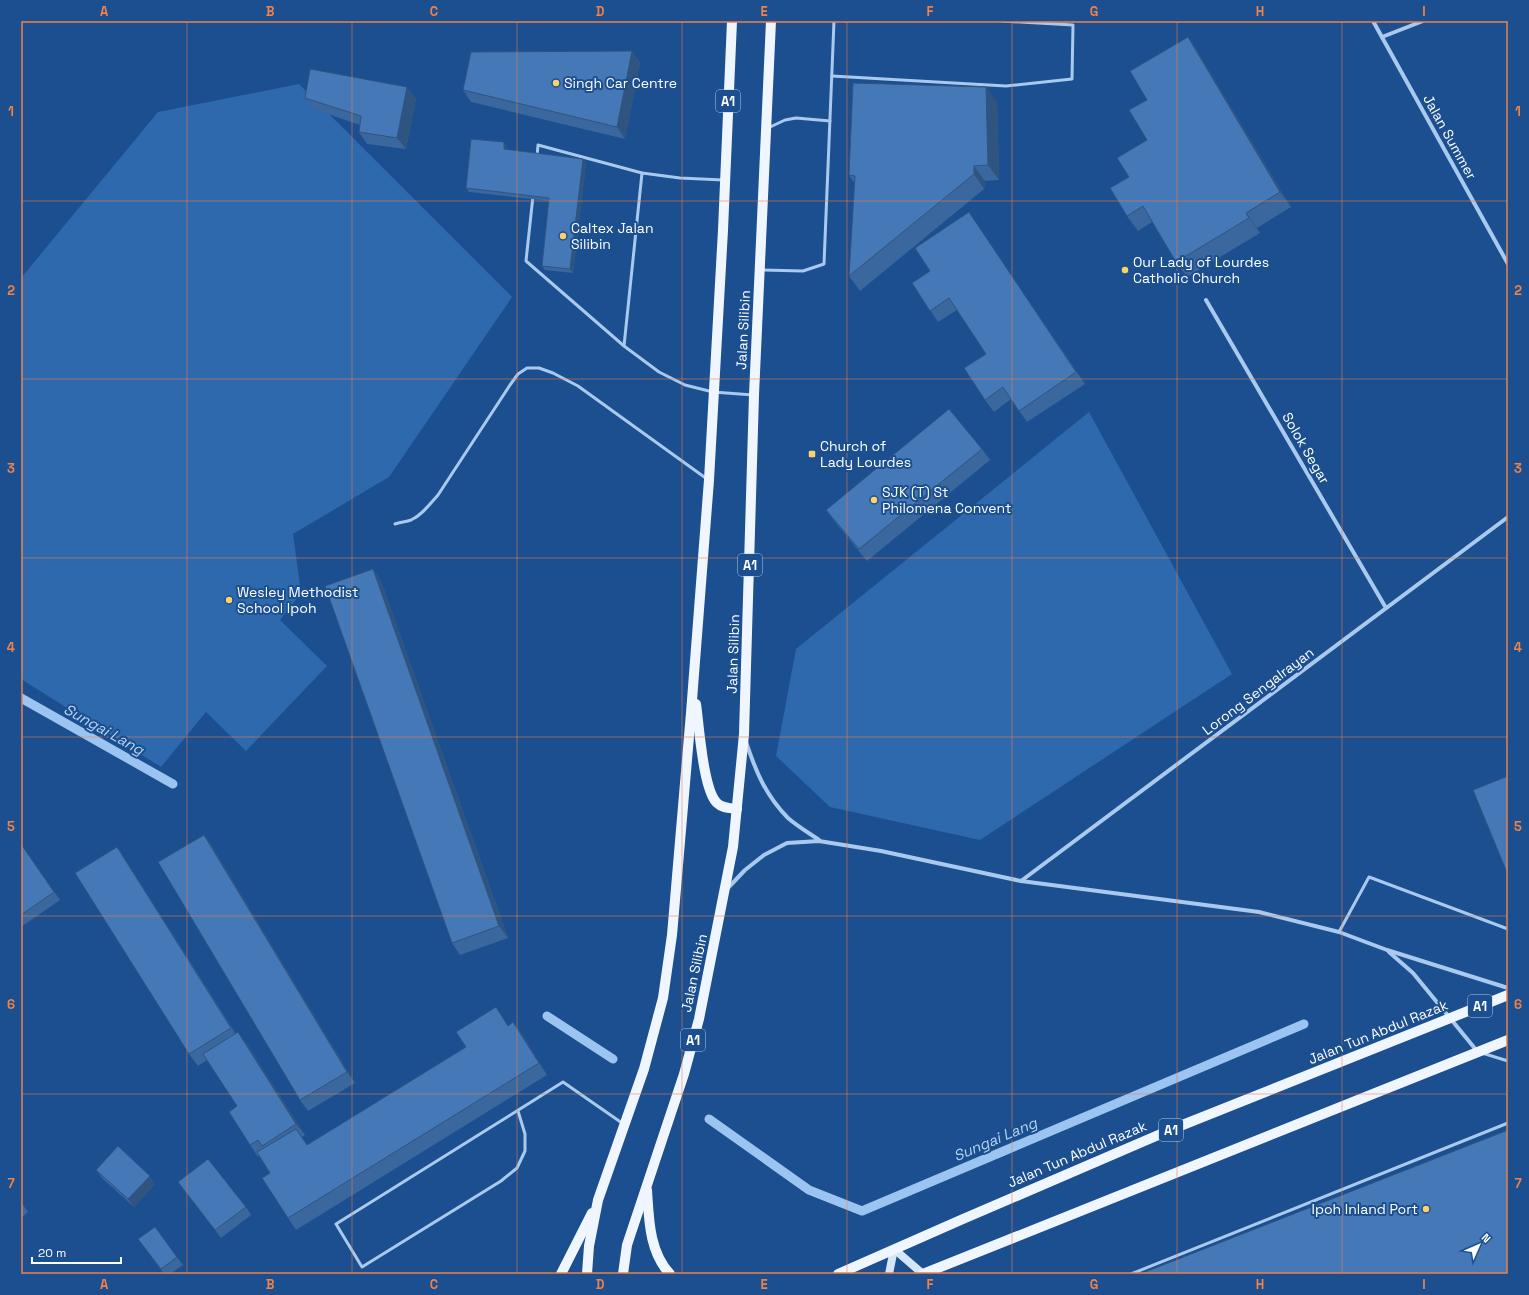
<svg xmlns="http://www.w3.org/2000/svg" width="1529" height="1295" font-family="'Space Grotesk',sans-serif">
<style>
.green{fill:#2e69ad}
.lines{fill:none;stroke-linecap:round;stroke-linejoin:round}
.stream{stroke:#9cc4f0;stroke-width:9}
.lane{stroke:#a9c9ee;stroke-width:3}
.street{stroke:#a9c9ee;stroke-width:4}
.secondary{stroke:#d6e6fa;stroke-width:8}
.primary{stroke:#f0f6ff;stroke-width:10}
.wall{fill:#3a679d}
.shaded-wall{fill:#305480}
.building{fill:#4478b7;stroke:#305480}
.grid{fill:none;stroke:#ee8249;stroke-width:1;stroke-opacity:0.55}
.poi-dot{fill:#ffd166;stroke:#1b4f8f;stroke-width:1.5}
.labels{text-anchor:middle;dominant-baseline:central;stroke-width:4;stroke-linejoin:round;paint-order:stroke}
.shield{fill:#1b4f8f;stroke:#bbcadd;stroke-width:1}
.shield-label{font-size:13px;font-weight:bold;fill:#fff}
.poi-label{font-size:14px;fill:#fff;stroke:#1b4f8f;text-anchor:start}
.street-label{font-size:14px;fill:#fff;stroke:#1b4f8f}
.water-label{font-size:15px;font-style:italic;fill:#b5d3f5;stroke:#1b4f8f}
.neatline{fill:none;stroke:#ee8249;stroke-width:1.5}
.grid-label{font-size:13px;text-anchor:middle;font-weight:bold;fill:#ee8249}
</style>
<rect width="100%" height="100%" fill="#1b4f8f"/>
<g class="green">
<path d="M299,84L512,297L389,477L293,534L301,593L280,620L327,666L246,751L206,712L161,767L21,679V278L158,112Z"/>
<path d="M1089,412L1232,674L980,840L830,807L776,756L796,649Z"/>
</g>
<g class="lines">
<g class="stream">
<path d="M21,698L173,784"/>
<path d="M547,1016L613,1059"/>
<path d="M709,1119L809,1190L862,1211L1304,1024"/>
</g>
<g class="lane">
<path d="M832,76L1006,86L1072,79L1073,25L1002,21"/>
<path d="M768,128L785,120L796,118L830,121"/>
<path d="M537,157L538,145L642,173L680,178L723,180"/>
<path d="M533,196L526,261L624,346L659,372L685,385L713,392L753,395"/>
<path d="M762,270L803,271L824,264L834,21"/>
<path d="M624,346L642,173"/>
<path d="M395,524C400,522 406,522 411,520C422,515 430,504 438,495L510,385L518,374L527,368H539L553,373L578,386L707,479"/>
<path d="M1339,932L1369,877L1508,929"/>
<path d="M1482,1053L1508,1061"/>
<path d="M518,1111L525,1134V1151L517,1168L501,1181L362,1267L336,1224L563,1082L622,1123"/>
<path d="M1131,1274L1508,1123"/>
</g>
<g class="street">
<path d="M1373,21L1508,264"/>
<path d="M1382,37L1423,21"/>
<path d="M1206,300L1386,608"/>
<path d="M746,742C756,772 766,796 788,818C797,826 809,833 819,840"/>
<path d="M1021,881L1508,517"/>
<path d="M727,889L745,870L764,855L787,843L819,841L881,851L1021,881L1259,912L1339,932L1387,950L1508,988"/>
<path d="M1389,952L1413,973L1477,1051"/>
</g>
<g class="secondary">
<path d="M894,1249L923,1274"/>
<path d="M889,1274L894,1249"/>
</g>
<g class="primary">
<path d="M696,704C699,724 703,790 717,803C722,808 729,808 737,809"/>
<path d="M647,1190C649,1219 649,1252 670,1274"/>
<path d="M561,1274L592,1213"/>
<path d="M587,1274L589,1246L598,1200L644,1069L663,998L672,935L691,713L709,480L723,230L732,21"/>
<path d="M623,1274L627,1245L684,1074L699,1019L733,847L744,734L754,395L771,21"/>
<path d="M838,1274L963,1219L1170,1130L1508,995"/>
<path d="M923,1274L1508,1040"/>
</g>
</g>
<g class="wall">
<path d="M1188,37L1198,52L1291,207L1257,228L1260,233L1187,277L1176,262L1152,222L1138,231L1127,216L1129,177L1147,140V100Z"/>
<path d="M632,51L640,63L625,139L471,102L463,90Z"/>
<path d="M305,98H416L406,149L367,144L359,132L360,125L313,109Z"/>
<path d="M997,102L999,180L985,181L984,189L860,291L849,276L855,184L849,175Z"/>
<path d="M507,147V150L583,159L586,163L573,273L545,270L542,266L549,201L469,192L466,188Z"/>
<path d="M977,224L1085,384L1027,422L1011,399L994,412L985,400L986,354L957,310L938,322L912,283L930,271Z"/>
<path d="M982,449L990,460L867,561L835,522L826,510Z"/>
<path d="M373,569L381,581L508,938L460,955L452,943Z"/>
<path d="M204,835L212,846L355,1083L308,1111L300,1100Z"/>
<path d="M21,844L60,900L21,927Z"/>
<path d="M117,847L125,859L236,1034L247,1044L305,1135L302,1137L307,1145L466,1047L496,1007L508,1026L513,1022L522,1034L547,1075L296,1230L288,1218L270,1173L259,1156L258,1157L250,1145L237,1106L207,1060L198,1066L189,1054Z"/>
<path d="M96,1170L155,1184L134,1207L102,1178Z"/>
<path d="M178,1182L246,1207L251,1215L221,1238Z"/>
<path d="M21,1202L28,1212L21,1218Z"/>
<path d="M144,1247L177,1257L183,1265L170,1274H164Z"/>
</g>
<g class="shaded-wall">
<path d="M1188,37L1198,52L1291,207L1280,192Z"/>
<path d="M632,51L640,63L625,139L617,127Z"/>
<path d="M407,87L416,98L406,149L397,138Z"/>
<path d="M986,87L997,102L999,180L988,165Z"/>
<path d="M504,142L507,147V153L504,149Z"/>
<path d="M583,159L586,163L573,273L570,269Z"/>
<path d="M974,166L985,181L984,189L974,174Z"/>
<path d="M1246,213L1257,228L1260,233L1249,218Z"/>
<path d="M373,569L381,581L508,938L499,926Z"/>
<path d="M204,835L212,846L355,1083L347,1072Z"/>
<path d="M117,847L125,859L239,1040L231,1028Z"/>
<path d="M513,1022L522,1034L547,1075L539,1063Z"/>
<path d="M238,1032L247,1044L305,1135L296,1124Z"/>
<path d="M150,1176L155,1184L134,1207L128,1199Z"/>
</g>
<g class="building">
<path d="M1188,37L1280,192L1246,213L1249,218L1176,262L1143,206L1127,216L1110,188L1129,177L1117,158L1147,140L1129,110L1147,100L1130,71Z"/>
<path d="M632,51L617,127L463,90L471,52Z"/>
<path d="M310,69L407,87L397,138L359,132L361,116L305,98Z"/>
<path d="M853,83L986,87L988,165L974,166V174L849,276L855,176L849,175Z"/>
<path d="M471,139L504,142V149L583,159L570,269L542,266L549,198L466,188Z"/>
<path d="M969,212L1076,372L1019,411L1003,387L985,400L964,368L986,354L949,298L930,311L912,283L930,271L915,248Z"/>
<path d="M949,409L982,449L859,549L826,510Z"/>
<path d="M373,569L499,926L452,943L325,586Z"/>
<path d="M1508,776V875L1473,790Z"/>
<path d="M204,835L347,1072L300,1100L158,862Z"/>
<path d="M21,844L54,892L21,915Z"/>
<path d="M117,847L231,1028L189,1054L75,873Z"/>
<path d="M496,1007L508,1026L513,1022L539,1063L288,1218L262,1178L270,1173L257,1152L296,1129L307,1145L466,1047L456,1032Z"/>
<path d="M238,1032L296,1124L262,1146L258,1140L250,1145L229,1112L237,1106L203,1054Z"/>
<path d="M1508,1130V1274H1140Z"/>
<path d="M118,1146L150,1176L128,1199L96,1170Z"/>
<path d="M208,1159L246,1207L215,1230L178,1182Z"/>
<path d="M155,1227L177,1257L161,1269L138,1239Z"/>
</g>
<path class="grid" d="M187,21V1274M352,21V1274M517,21V1274M682,21V1274M847,21V1274M1012,21V1274M1177,21V1274M1342,21V1274M21,201H1508M21,379H1508M21,558H1508M21,737H1508M21,916H1508M21,1094H1508"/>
<g class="poi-dot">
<circle cx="556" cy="83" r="4"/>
<circle cx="563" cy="236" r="4"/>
<circle cx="1125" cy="270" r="4"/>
<rect x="808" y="450" width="8" height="8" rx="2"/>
<circle cx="874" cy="500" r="4"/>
<circle cx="229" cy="600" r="4"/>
<circle cx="1426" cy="1209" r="4"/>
</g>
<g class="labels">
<g class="shield">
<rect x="716" y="90" width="24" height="22" rx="3"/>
<rect x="738" y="554" width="24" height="22" rx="3"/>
<rect x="1468" y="995" width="24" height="22" rx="3"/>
<rect x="681" y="1029" width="24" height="22" rx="3"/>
<rect x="1159" y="1119" width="24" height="22" rx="3"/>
</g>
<g class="shield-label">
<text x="728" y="101">A1</text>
<text x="750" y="565">A1</text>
<text x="1480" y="1006">A1</text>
<text x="693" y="1040">A1</text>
<text x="1171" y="1130">A1</text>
</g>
<g class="poi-label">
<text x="564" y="83">Singh Car Centre</text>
<text x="571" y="228">Caltex Jalan<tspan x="571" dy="16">Silibin</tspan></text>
<text x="1133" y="262">Our Lady of Lourdes<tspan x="1133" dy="16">Catholic Church</tspan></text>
<text x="820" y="446">Church of<tspan x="820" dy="16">Lady Lourdes</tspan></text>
<text x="882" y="492">SJK (T) St<tspan x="882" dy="16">Philomena Convent</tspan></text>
<text x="237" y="592">Wesley Methodist<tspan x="237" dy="16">School Ipoh</tspan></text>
<text x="1418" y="1209" text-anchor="end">Ipoh Inland Port</text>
</g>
<g class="street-label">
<text transform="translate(1450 137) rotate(61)">Jalan Summer</text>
<text transform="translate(743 330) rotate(-87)">Jalan Silibin</text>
<text transform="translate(1306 448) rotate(60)">Solok Segar</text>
<text transform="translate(733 654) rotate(-88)">Jalan Silibin</text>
<text transform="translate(1258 691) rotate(-37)">Lorong Sengalrayan</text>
<text transform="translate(694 973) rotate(-78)">Jalan Silibin</text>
<text transform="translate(1378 1032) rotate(-22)">Jalan Tun Abdul Razak</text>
<text transform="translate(1077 1154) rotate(-23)">Jalan Tun Abdul Razak</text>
</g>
<g class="water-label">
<text transform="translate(104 729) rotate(29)">Sungai Lang</text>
<text transform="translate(995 1139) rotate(-23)">Sungai Lang</text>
</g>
</g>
<rect width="1529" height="1295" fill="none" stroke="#1b4f8f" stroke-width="44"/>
<g transform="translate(1479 1245) rotate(45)" stroke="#1b4f8f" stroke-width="3" paint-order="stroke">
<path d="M0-3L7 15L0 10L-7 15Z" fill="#ffffff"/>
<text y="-6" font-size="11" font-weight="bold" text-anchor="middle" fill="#ffffff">N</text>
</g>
<path d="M32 1257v6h89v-6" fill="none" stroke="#ffffff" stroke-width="2"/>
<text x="38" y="1257" font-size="12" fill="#ffffff" stroke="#1b4f8f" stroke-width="3" paint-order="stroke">20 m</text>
<rect x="22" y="22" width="1485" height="1251" class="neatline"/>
<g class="grid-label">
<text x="104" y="16">A</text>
<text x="270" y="16">B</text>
<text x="434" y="16">C</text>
<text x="600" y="16">D</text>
<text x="764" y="16">E</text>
<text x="930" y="16">F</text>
<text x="1094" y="16">G</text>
<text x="1260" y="16">H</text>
<text x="1424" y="16">I</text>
<text x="11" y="116">1</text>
<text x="1518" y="116">1</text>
<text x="11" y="295">2</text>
<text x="1518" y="295">2</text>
<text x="11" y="473">3</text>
<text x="1518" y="473">3</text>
<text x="11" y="652">4</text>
<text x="1518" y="652">4</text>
<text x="11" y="831">5</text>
<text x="1518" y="831">5</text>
<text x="11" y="1009">6</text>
<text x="1518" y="1009">6</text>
<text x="11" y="1188">7</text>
<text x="1518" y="1188">7</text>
<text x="104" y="1289">A</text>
<text x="270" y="1289">B</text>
<text x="434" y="1289">C</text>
<text x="600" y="1289">D</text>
<text x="764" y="1289">E</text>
<text x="930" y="1289">F</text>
<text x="1094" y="1289">G</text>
<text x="1260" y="1289">H</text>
<text x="1424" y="1289">I</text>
</g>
</svg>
